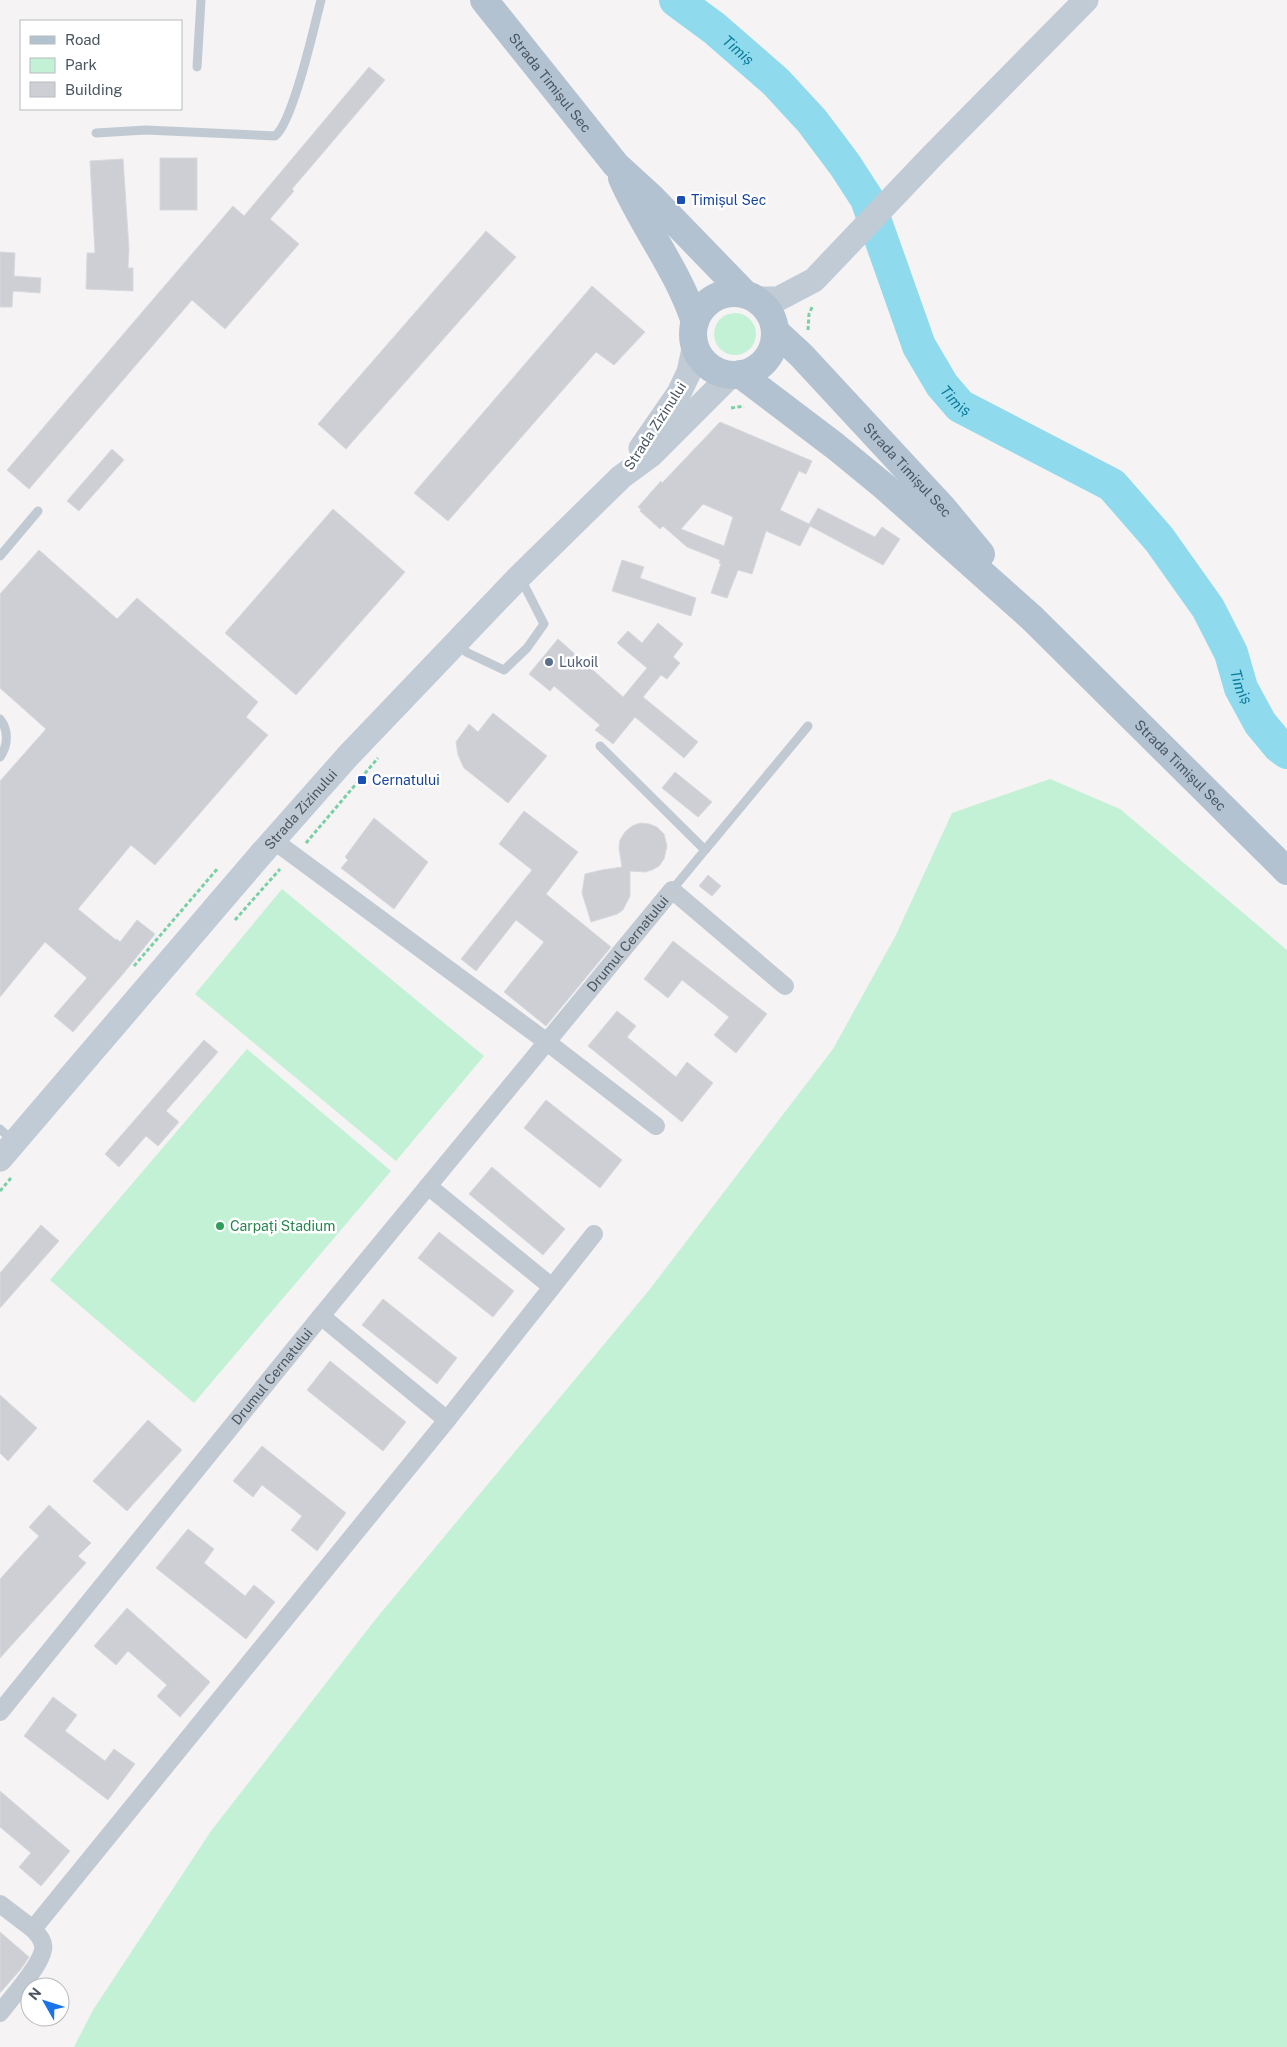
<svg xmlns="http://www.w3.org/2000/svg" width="1287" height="2047" font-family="'Public Sans',sans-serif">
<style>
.green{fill:#c3f1d5}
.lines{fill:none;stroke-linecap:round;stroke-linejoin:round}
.river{stroke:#90daee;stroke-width:34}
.building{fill:#cdcfd5;stroke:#d7d9de;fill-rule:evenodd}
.path{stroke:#7ad0a6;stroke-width:3;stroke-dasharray:4 2.5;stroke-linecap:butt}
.service{stroke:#c1cad2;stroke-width:9}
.minor{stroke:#c1cad2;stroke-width:18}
.secondary{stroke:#c1cbd6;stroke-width:25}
.primary{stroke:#b3c2d1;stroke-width:28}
.transit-dot{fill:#1a4fb4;stroke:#fff;stroke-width:2}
.service-dot{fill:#5c6f8a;stroke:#fff;stroke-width:2}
.leisure-dot{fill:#2e9e5b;stroke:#fff;stroke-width:2}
.labels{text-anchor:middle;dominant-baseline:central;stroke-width:5;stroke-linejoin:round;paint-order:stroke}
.street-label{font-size:14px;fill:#4a5661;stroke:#fff}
.transit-label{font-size:14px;fill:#164399;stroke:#fff;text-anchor:start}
.service-label{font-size:14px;fill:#4e5e75;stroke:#fff;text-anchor:start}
.leisure-label{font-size:14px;fill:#27864d;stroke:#fff;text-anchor:start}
.water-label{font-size:15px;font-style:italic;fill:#0c7c9b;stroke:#fff}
</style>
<rect width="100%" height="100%" fill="#f5f3f3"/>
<g class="green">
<circle cx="735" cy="334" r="21"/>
<path d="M1050,779L1120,809L1287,950V2047H74L93,2010L211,1831L375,1620L650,1289L833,1049L896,935L952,813Z"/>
<path d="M282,889L484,1056L396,1161L195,994Z"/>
<path d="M247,1049L391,1171L194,1403L50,1280Z"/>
</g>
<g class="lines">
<path class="river" id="s1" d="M676,0L714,28L776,82L812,121L845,165L867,199L919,346L942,385L960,406L1112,485L1159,539L1208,608L1231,653L1241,688L1260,723L1279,746L1287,752"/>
</g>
<g class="building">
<path d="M369,67L385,80L292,189L294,191L270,219L299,244L225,329L192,300L29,489L7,470L233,206L244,216Z"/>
<rect x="160" y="158" width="37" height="52"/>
<path d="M123,159L129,250L128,268H133V291L86,289L87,253H95L90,161Z"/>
<path d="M486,231L516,257L346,449L318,424Z"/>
<path d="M0,252L15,253L14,276L41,278L40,293L13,291L12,307H0Z"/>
<path d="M592,286L645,332L614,365L596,352L448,521L414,493Z"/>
<path d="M720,422L812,461L806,474L799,471L780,510L809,524L818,508L875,537L882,527L900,539L883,565L810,526L800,546L766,531L752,574L738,570L727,598L711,593L721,564L719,563L720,560L687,547L663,526L660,529L640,511L641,509L638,507L661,481L662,483ZM703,504L733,517L724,546L681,529Z"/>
<path d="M112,449L124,460L79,511L67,501Z"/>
<path d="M333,509L405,572L296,695L225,633Z"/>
<path d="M39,550L117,619L137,598L258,702L246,717L268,735L155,865L131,845L78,909L116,940L117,939L120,942L137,920L155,934L123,974L73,1032L54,1016L87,978L45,942L0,997V781L46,729L0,688V594Z"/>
<path d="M622,560L644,567L640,578L696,598L691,616L612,591Z"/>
<path d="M658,623L683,644L673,657L680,663L667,679L661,675L643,697L698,742L684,758L635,717L613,744L595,730L600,725L554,686L550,691L529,674L558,639L623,697L647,668L617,643L628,631L642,643Z"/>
<path d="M493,713L547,756L508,803L464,768L458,755L456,742L469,724L478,732Z"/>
<path d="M675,772L712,802L698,817L662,788Z"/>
<path d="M524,811L578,852L546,894L611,947L546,1026L504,992L544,942L516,920L476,971L461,959L532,870L499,844Z"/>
<path d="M374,818L428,862L394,909L341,868L348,860L345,857Z"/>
<path d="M640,823L649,824L657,827L664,834L667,846L664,859L659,866L652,870L645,872L630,871V896L623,910L617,914L591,922L582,893L585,874L602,870L622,867L619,848L620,840L625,832L632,826Z"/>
<path d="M708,875L721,886L712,896L699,886Z"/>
<path d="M673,941L767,1014L736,1053L714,1035L729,1017L682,980L668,998L644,979Z"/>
<path d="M617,1011L636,1026L627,1037L676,1077L687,1062L713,1083L682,1122L588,1046Z"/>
<path d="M204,1040L218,1052L166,1111L179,1122L158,1146L146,1136L119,1167L105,1154Z"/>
<path d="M546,1100L622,1160L600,1188L524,1128Z"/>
<path d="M492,1167L565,1229L543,1255L469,1194Z"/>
<path d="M41,1225L59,1241L0,1308V1273Z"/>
<path d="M439,1232L514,1291L493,1317L418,1258Z"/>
<path d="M383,1299L457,1358L437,1384L362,1325Z"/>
<path d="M330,1361L406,1422L383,1451L307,1390Z"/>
<path d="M0,1395L37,1428L8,1461L0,1453Z"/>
<path d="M148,1420L182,1450L127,1511L93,1481Z"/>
<path d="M262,1446L346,1513L317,1551L291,1530L302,1516L262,1485L253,1497L233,1481Z"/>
<path d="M49,1505L91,1543L78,1556L86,1563L0,1658V1579L39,1536L29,1527Z"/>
<path d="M188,1529L214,1549L204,1563L245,1596L254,1585L275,1602L246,1639L156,1568Z"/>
<path d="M127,1608L210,1682L180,1717L157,1696L167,1685L128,1651L116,1665L94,1646Z"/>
<path d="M53,1697L77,1715L65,1731L105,1761L114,1749L135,1764L108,1800L24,1736Z"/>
<path d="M0,1791L70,1851L41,1886L19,1867L31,1853L0,1827Z"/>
<path d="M0,1932L29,1957L21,1969L0,1993Z"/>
</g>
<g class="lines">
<g class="path">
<path d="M808,330L809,314L813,305"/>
<path d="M731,408L744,406"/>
<path d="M306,843L378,758"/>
<path d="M235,920L280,869"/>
<path d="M134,966L218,868"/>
<path d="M0,1191L11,1178"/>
</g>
<g class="service">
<path d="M197,67L201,0"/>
<path d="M96,133L146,130L275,136C293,122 314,27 321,0"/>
<path d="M0,556L38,511"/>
<path d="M456,645L468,653L504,670L527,648L544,624L521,579"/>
<path d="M0,719C9,730 8,746 0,757"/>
<path d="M600,746L705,850L672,890"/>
<path d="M705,850L808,726"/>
<path d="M0,1129L13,1141"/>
</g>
<g class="minor">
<path d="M273,840L547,1042L656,1126"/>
<path d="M428,1186L552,1287"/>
<path d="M321,1316L447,1420"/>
<path id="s2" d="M0,1712L321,1316L672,890L785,986"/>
<path d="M0,1904L33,1929"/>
<path d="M0,2013C11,1998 40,1967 43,1950C45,1941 38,1935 33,1929L447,1420L594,1234"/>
</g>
<g class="secondary">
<path d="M755,299H778L814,280L933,155L1086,0"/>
<path d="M641,448L679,393L689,372L695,344"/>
<path id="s3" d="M0,1159L262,853L347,757L520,576L621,477L651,455L731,375"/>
</g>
<g class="primary">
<path id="s4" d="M484,0L616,165L651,197L745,294"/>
<path d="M622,178C644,228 678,270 695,322"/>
<circle cx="734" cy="334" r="41"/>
<path id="s5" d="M775,331L801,355L942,507L981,554"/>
<path id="s6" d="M740,374L835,446L885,487L1032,618L1287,871"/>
</g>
</g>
<g class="transit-dot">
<rect x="676" y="195" width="10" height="10" rx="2.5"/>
<rect x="357" y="775" width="10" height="10" rx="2.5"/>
</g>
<circle class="service-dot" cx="549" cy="662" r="5"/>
<circle class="leisure-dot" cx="220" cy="1226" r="5"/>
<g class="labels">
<g class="street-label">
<text stroke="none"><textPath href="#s4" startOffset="106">Strada Timișul Sec</textPath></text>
<text transform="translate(655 426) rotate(-57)">Strada Zizinului</text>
<text stroke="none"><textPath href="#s5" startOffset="192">Strada Timișul Sec</textPath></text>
<text stroke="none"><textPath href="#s6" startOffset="590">Strada Timișul Sec</textPath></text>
<text stroke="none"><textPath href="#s3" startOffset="461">Strada Zizinului</textPath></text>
<text stroke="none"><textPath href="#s2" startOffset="992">Drumul Cernatului</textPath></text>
<text stroke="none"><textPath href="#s2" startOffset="432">Drumul Cernatului</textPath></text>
</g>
<g class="transit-label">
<text x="691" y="200">Timișul Sec</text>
<text x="372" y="780">Cernatului</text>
</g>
<g class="service-label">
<text x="559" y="662">Lukoil</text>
</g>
<g class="leisure-label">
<text x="230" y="1226">Carpați Stadium</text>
</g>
<g class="water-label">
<text stroke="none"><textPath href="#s1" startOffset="80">Timiș</textPath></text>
<text stroke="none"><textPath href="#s1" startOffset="500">Timiș</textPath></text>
<text stroke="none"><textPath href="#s1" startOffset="920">Timiș</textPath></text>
</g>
</g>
<rect x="20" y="20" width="162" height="90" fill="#ffffff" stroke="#b7bbc0"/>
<rect x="30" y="36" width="25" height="8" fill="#b3c2d1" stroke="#b7bbc0"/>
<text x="65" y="45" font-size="15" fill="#4a5661">Road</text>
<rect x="30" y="58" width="25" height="15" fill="#c3f1d5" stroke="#b7bbc0"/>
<text x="65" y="70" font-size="15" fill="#4a5661">Park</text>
<rect x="30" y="82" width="25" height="15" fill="#cdcfd5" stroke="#b7bbc0"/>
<text x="65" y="95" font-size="15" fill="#4a5661">Building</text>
<g transform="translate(45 2002) rotate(309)"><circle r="24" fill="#ffffff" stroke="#b7bbc0"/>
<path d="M0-4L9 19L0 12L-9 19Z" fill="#1a73e8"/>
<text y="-8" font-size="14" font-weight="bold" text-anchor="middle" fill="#4a5661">N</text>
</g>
</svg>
